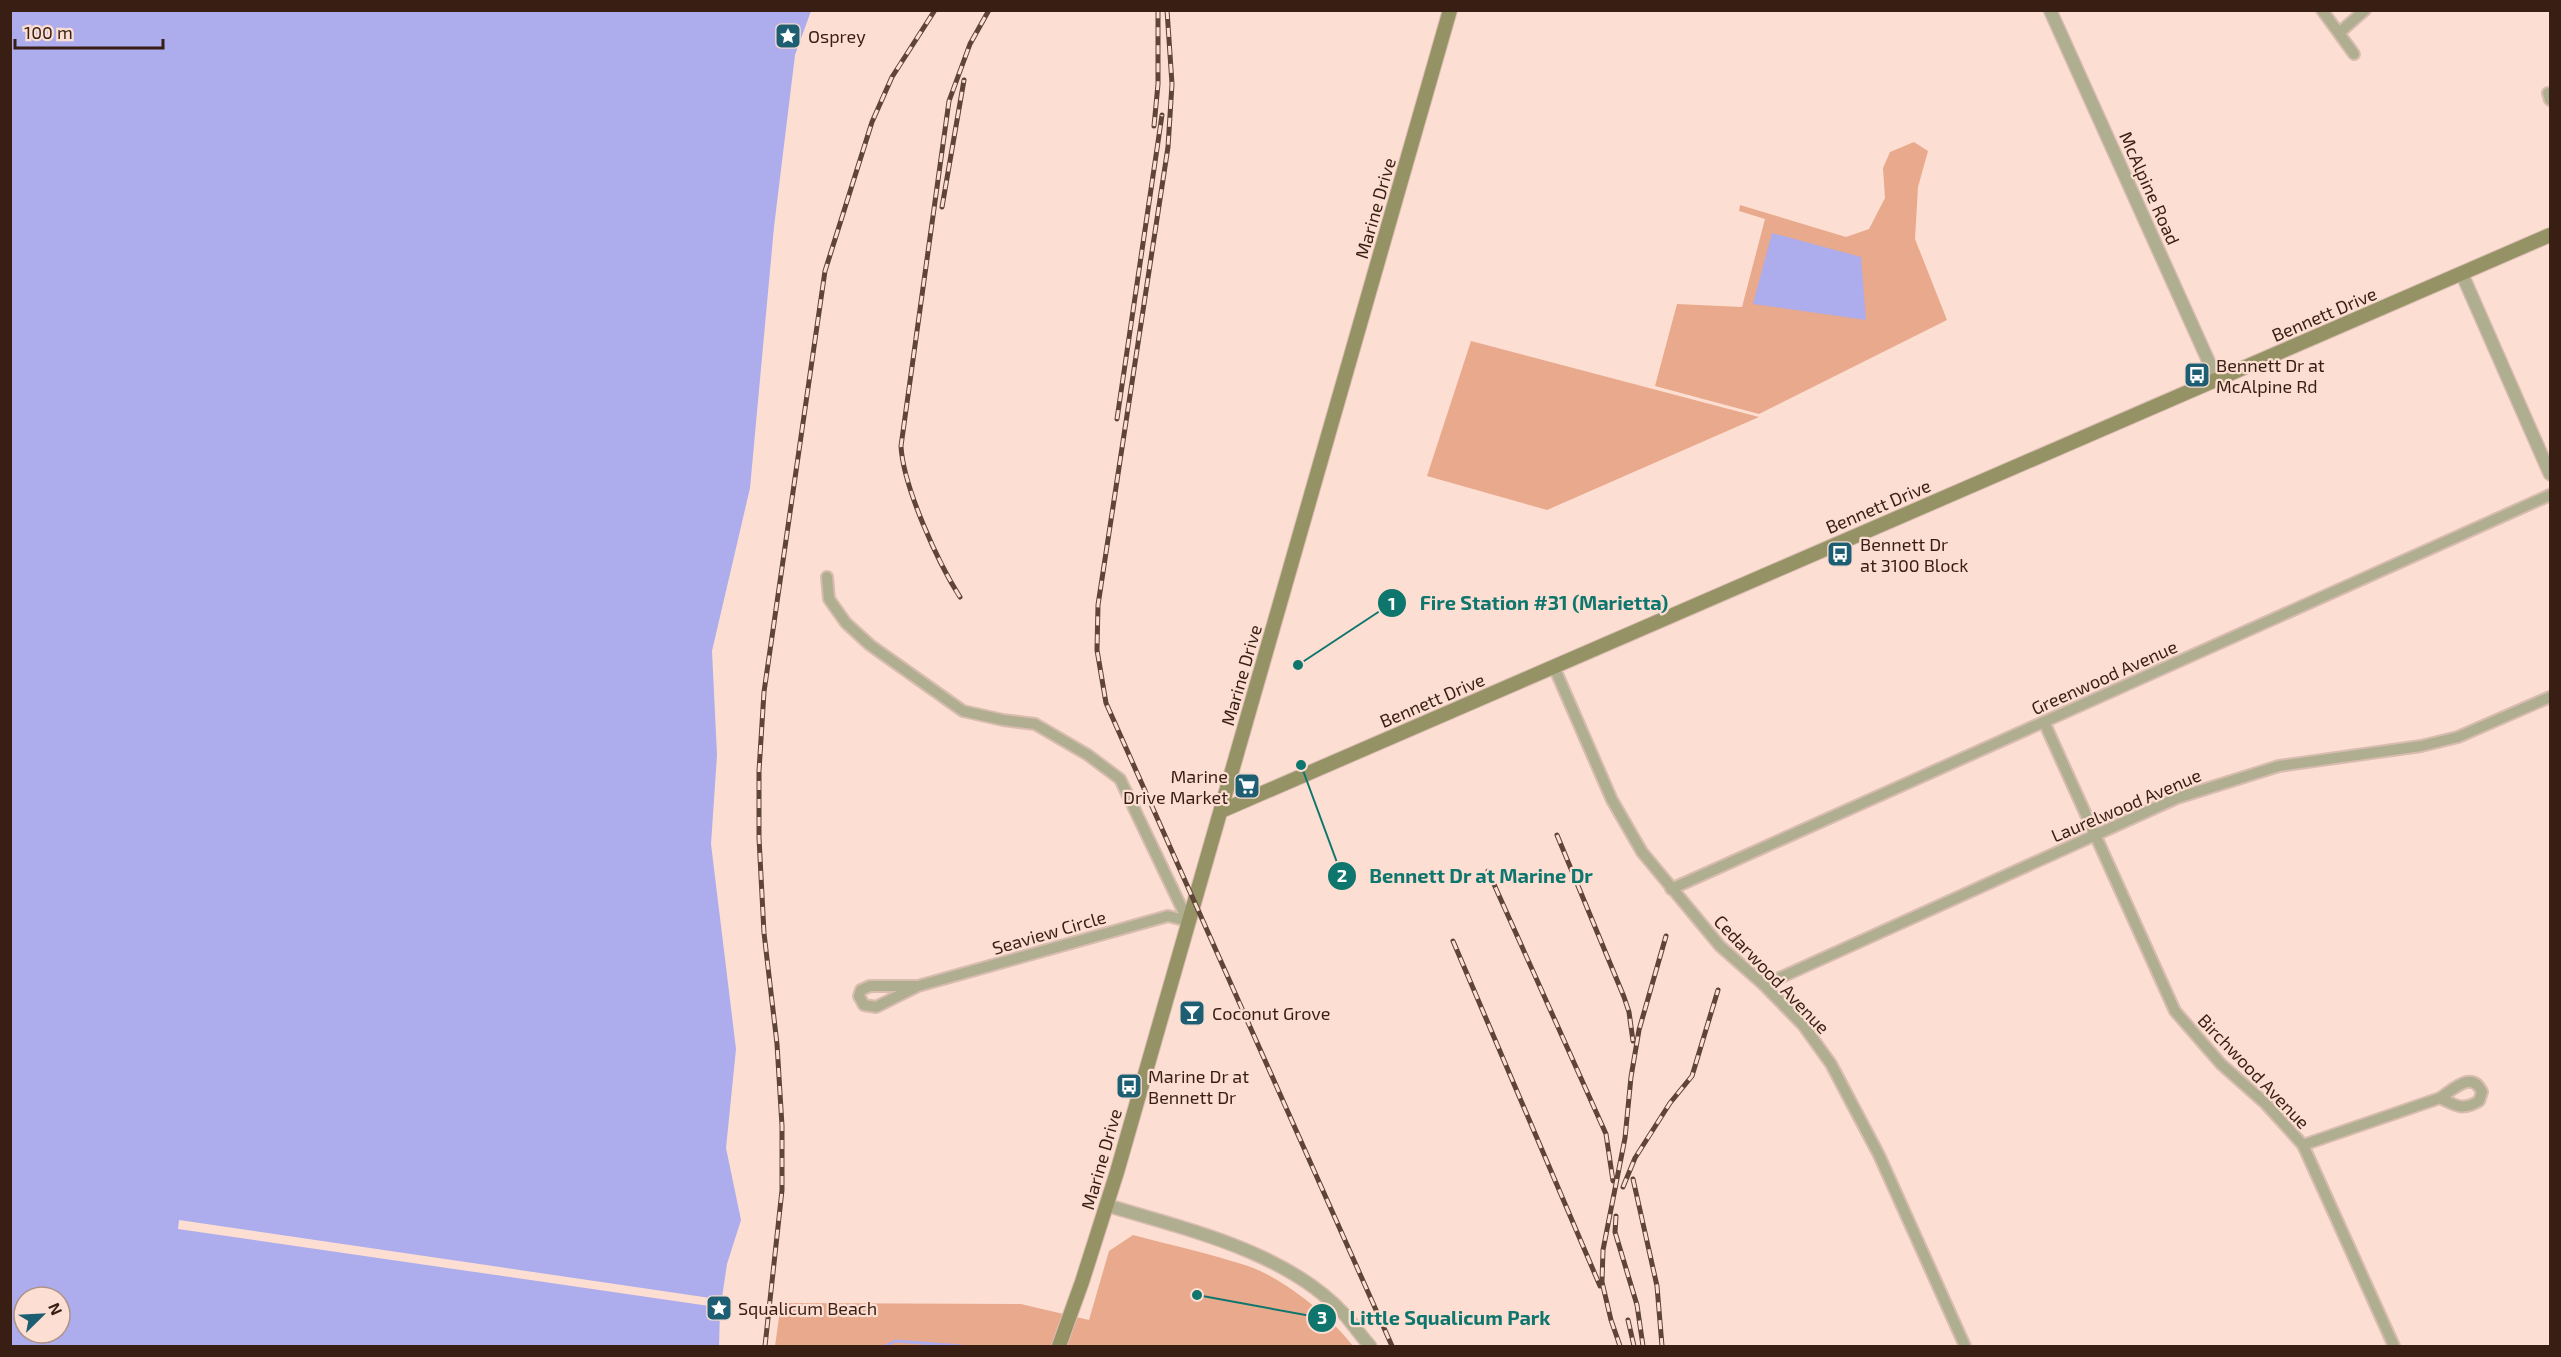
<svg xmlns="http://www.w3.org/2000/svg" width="2561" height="1357" font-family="'Exo 2',sans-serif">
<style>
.green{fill:#e9a98d}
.water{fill:#adacec;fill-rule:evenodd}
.pier{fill:#fcdfd2}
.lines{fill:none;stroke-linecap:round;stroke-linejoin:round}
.stream{stroke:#adacec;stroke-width:3}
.minor-casing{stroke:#d9bcb0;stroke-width:14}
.tertiary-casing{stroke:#d9bcb0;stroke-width:15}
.secondary-casing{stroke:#d9bcb0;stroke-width:16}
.minor{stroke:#b0ae90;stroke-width:10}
.tertiary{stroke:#b0ae90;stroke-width:12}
.secondary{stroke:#959265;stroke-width:14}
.rail-casing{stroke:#5f4438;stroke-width:5}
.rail{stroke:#fcdfd2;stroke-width:3;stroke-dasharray:9;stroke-linecap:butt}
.labels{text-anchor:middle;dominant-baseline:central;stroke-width:4.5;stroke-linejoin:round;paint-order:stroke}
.poi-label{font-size:18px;fill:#391f13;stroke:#fcdfd2;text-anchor:start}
.street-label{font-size:18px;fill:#391f13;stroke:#fcdfd2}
.leader{fill:none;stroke:#0f766e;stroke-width:2}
.callout-dot{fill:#0f766e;stroke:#fcdfd2;stroke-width:2}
.mark-label{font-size:18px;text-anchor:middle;font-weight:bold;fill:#fff}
.callout-label{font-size:20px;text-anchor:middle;font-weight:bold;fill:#0f766e;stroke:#fcdfd2;stroke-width:4.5;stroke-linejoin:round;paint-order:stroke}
</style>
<rect width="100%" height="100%" fill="#fcdfd2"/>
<g class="green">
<path d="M1914,142L1928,151L1918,187L1915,239L1947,320L1759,414L1655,386L1677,304L1742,307L1765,219L1739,211L1740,205L1846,237L1869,229L1885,198L1883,168L1890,152Z"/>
<path d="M1471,341L1759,417L1547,510L1427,476Z"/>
<path d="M1133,1235C1171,1245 1211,1254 1248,1266C1285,1279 1330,1316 1353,1346H775L781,1303L1021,1304L1089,1320L1109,1251Z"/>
</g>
<g class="water">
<path d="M10,11H811L795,55L774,227L750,488L712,651L717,755L711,844L736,1049L726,1148L741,1220L727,1264L720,1311L719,1346H11ZM24,1297H60V1333H24Z"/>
<path d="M1772,233L1861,257L1866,320L1753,304Z"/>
</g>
<path class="pier" d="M179,1220L724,1300L723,1308L178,1229Z"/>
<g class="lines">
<path class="stream" d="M885,1346L896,1341L961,1346"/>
<g class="minor-casing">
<g id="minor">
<path d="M2322,10L2354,54"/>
<path d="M2340,32L2365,10"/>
<path d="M2548,93L2550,100"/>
<path d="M827,577L829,599L846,623L870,645L963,711L1003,720L1035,724L1088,755L1120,779L1188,921"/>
<path d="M1554,667L1612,800L1642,852L1720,946L1764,985L1803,1025L1831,1064L1879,1155L1965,1346"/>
<path d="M2044,722L2175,1011L2221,1064L2265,1103L2303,1145L2394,1346"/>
<path d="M1671,889L2550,495"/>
<path d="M1764,985L2177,798L2279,766L2421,746L2458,737L2550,697"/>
<path d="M918,986L876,1007L864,1005L859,996L861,990L870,986H918L1168,916L1188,921"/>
<path d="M2303,1145L2440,1098C2457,1106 2462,1111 2479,1101L2482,1092C2472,1070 2454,1089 2440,1098"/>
</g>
</g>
<g class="tertiary-casing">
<g id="tertiary">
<path d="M2050,10L2217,380"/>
<path d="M2462,274L2550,474"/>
<path d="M1106,1205C1185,1229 1286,1251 1344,1314C1353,1324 1361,1336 1370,1346"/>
</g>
</g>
<g class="secondary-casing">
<g id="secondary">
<path d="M1221,811L2550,235"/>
<path d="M1059,1346L1082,1282L1117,1172L1450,10"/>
</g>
</g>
<use href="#minor" class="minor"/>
<use href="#tertiary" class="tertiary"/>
<use href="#secondary" class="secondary"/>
<g class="rail-casing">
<g id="rail">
<path d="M1167,10L1172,84L1168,147L1098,605L1097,650L1106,703L1392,1346"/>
<path d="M1154,126L1158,84V10"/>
<path d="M942,207L964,80"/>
<path d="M1117,419L1162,115"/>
<path d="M960,597C938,563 903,486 901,446L949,101L970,44L989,10"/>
<path d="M1557,835L1624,997L1629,1012L1633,1041"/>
<path d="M1488,871L1606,1134L1613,1181"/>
<path d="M1453,941L1600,1286"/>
<path d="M1633,1179L1657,1286L1662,1346"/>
<path d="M1623,1187L1635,1158L1670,1103L1692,1076L1718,990"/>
<path d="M1616,1216L1615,1232L1637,1305L1643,1346"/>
<path d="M1628,1320L1634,1346"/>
<path d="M765,1346L782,1190V1126L777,1044L764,933L759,838V771L764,692L825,271L872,122L892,77L935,10"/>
<path d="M1620,1346L1611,1320L1602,1282L1603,1250L1625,1138L1631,1077L1639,1030L1666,936"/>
</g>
</g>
<use href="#rail" class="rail"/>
</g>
<defs>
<g id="sight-square" transform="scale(1.35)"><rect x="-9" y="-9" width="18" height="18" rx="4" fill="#1e5e73" stroke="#fcdfd2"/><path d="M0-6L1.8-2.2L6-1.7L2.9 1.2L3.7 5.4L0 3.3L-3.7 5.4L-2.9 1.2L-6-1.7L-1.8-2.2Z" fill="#fff"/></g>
<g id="bus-square" transform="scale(1.35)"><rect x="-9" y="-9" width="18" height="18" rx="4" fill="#1e5e73" stroke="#fcdfd2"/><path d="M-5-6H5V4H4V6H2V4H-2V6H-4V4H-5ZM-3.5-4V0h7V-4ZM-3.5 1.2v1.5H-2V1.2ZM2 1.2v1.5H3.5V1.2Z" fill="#fff"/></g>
<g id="supermarket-square" transform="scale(1.35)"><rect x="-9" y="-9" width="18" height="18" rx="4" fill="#1e5e73" stroke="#fcdfd2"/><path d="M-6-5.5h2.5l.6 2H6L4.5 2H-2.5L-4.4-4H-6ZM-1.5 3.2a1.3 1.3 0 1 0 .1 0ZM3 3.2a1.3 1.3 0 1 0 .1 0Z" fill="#fff"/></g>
<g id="bar-square" transform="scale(1.35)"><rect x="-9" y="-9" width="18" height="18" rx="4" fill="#1e5e73" stroke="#fcdfd2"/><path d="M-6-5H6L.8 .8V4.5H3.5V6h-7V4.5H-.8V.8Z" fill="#fff"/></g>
</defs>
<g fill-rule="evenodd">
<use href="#sight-square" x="788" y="36"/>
<use href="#bus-square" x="2197" y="375"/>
<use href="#bus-square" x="1840" y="554"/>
<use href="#supermarket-square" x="1247" y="786"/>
<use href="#bar-square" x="1192" y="1013"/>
<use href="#bus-square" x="1129" y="1086"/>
<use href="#sight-square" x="719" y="1308"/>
</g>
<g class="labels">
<g class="poi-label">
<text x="808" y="36">Osprey</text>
<text x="2216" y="365">Bennett Dr at<tspan x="2216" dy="21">McAlpine Rd</tspan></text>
<text x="1860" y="544">Bennett Dr<tspan x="1860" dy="21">at 3100 Block</tspan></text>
<text x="1228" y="776" text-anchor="end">Marine<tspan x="1228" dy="21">Drive Market</tspan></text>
<text x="1212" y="1013">Coconut Grove</text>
<text x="1148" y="1076">Marine Dr at<tspan x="1148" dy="21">Bennett Dr</tspan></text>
<text x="738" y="1308">Squalicum Beach</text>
</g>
<g class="street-label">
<text transform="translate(2150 188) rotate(66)">McAlpine Road</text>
<text transform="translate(1375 208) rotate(-74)">Marine Drive</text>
<text transform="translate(2324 314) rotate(-23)">Bennett Drive</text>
<text transform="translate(1878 506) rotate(-23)">Bennett Drive</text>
<text transform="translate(1241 675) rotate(-74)">Marine Drive</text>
<text transform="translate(2104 677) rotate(-24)">Greenwood Avenue</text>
<text transform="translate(1432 700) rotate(-23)">Bennett Drive</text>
<text transform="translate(2126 805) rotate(-23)">Laurelwood Avenue</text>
<text transform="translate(1049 932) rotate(-16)">Seaview Circle</text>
<text transform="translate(1772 974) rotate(46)">Cedarwood Avenue</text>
<text transform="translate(2254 1071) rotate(46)">Birchwood Avenue</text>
<text transform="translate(1101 1159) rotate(-74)">Marine Drive</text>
</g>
</g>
<path class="leader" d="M1298 665L1392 603M1301 765L1342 876M1197 1295L1322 1318"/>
<g class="callout-dot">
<circle cx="1298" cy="665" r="6"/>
<circle cx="1301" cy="765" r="6"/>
<circle cx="1197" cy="1295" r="6"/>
<circle cx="1392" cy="603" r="15"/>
<circle cx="1342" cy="876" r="15"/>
<circle cx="1322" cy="1318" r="15"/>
</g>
<g class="mark-label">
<text x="1392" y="610">1</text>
<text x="1342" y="882">2</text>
<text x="1322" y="1324">3</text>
</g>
<g class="callout-label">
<text x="1544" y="610">Fire Station #31 (Marietta)</text>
<text x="1481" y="883">Bennett Dr at Marine Dr</text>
<text x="1450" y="1325">Little Squalicum Park</text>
</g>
<rect width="2561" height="1357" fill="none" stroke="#391f13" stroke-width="24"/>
<g transform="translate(42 1315) rotate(66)"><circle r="28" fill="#fcdfd2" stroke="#ae9286" stroke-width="1.5"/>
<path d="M0-4.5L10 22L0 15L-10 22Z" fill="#1e5e73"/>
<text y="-9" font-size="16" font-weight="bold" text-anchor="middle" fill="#391f13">N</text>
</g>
<path d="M15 39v9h148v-9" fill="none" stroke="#391f13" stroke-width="3"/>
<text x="24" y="39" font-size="18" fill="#391f13" stroke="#fcdfd2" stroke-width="4.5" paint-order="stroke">100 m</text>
</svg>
